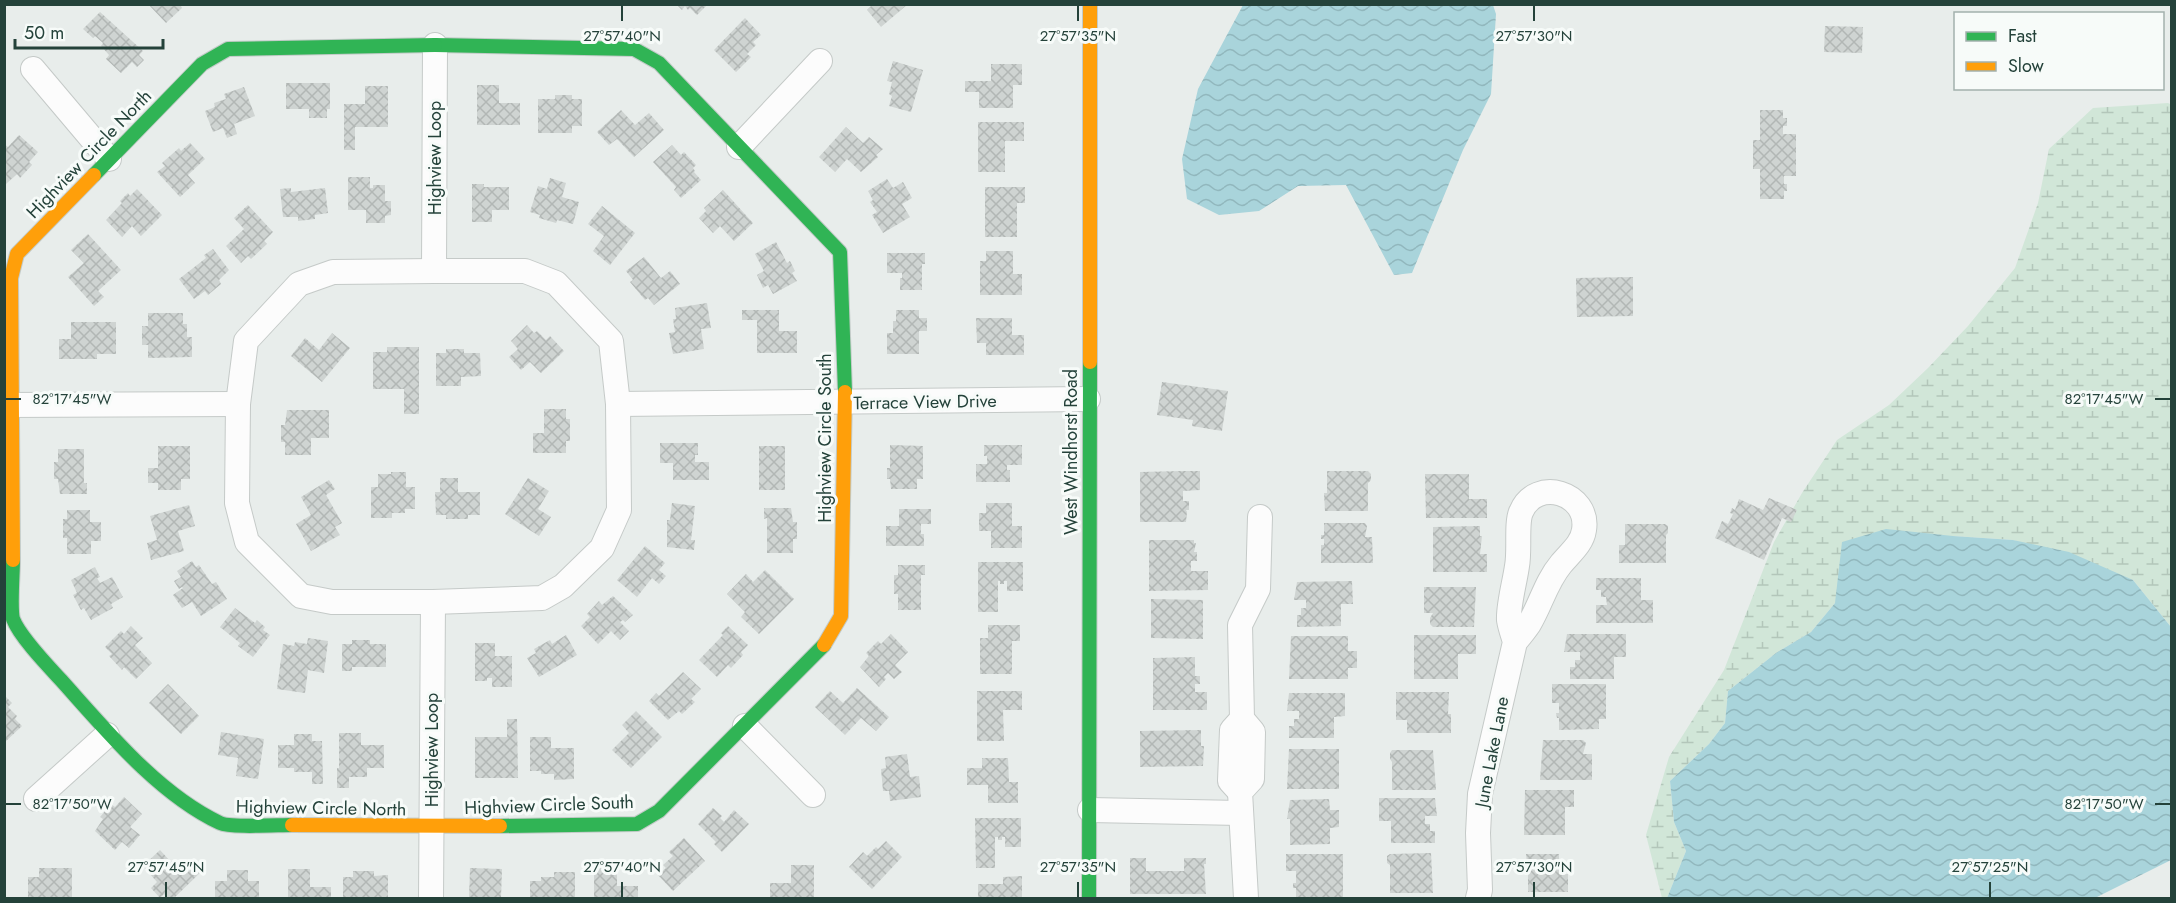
<svg xmlns="http://www.w3.org/2000/svg" width="2176" height="903" font-family="Jost,sans-serif">
<style>
.wetland{fill:url(#wetland-marsh)}
.water{fill:url(#water-waves)}
.building{fill:url(#building-cross-hatch)}
.lines{fill:none;stroke-linecap:round;stroke-linejoin:round}
.street-casing{stroke:#c5cac8;stroke-width:26}
.fast-casing{stroke:#c3cbc8;stroke-width:16}
.slow-casing{stroke:#c3cbc8;stroke-width:16}
.street{stroke:#fcfcfc;stroke-width:24}
.fast{stroke:#30b455;stroke-width:14}
.slow{stroke:#ff9f0a;stroke-width:14}
.ticks{fill:none;stroke:#24423a;stroke-width:2}
.labels{text-anchor:middle;dominant-baseline:central;stroke-width:6;stroke-linejoin:round;paint-order:stroke}
.street-label{font-size:18px;fill:#24423a;stroke:#f7fbf9}
.ticks-label{font-size:15px;text-anchor:middle;fill:#24423a;stroke:#f7fbf9;stroke-width:6;stroke-linejoin:round;paint-order:stroke}
</style>
<defs>
<pattern id="wetland-marsh" width="20" height="14" patternUnits="userSpaceOnUse" patternTransform="scale(1.5)"><rect width="20" height="14" fill="#d1e6d8"/><path d="M1 5h8M5 5V1M11 12h8M15 12V8" fill="none" stroke="#b3c6ba"/></pattern>
<pattern id="water-waves" width="16" height="10" patternUnits="userSpaceOnUse" patternTransform="scale(1.5)"><rect width="16" height="10" fill="#a9d4db"/><path d="M0 5q4-4 8 0t8 0" fill="none" stroke="#91b7bd"/></pattern>
<pattern id="building-cross-hatch" width="8" height="8" patternUnits="userSpaceOnUse" patternTransform="scale(1.5)"><rect width="8" height="8" fill="#cfd4d2"/><path d="M0 0l8 8M0 8l8-8" fill="none" stroke="#b2b7b5"/></pattern>
</defs>
<rect width="100%" height="100%" fill="#e8edeb"/>
<path class="wetland" d="M2168,103L2172,105L2171,627L2133,580L2013,540L1953,536L1835,603L1811,632L1776,653L1728,691L1725,723L1709,744L1670,781L1674,822L1686,851L1667,898H1662L1646,835L1669,757L1724,670L1774,542L1802,493L1837,440L1889,405L1928,368L1968,326L2015,268L2038,203L2049,149L2093,108Z"/>
<g class="water">
<path d="M1243,5H1493L1496,14L1491,94L1463,150L1412,273L1394,275L1346,185L1298,186L1259,211L1219,215L1187,199L1182,159L1198,89Z"/>
<path d="M1886,529L1953,536L2013,540L2069,552L2133,580L2171,627V860L2095,898H1667L1686,851L1674,822L1670,781L1709,744L1725,723L1728,691L1776,653L1811,632L1835,603L1842,542Z"/>
</g>
<g class="building">
<path d="M148,4H180L182,8L166,23Z"/>
<path d="M676,4L687,5H707L697,15L690,8L688,10L685,6L682,10Z"/>
<path d="M873,4H908L881,27L867,10Z"/>
<path d="M100,12L143,51L139,55L144,60L137,67L132,62L121,73L106,59L109,55L101,46L103,43L95,36L93,38L83,29Z"/>
<path d="M745,18L761,35L753,42L756,45L747,54L751,57L736,72L714,50Z"/>
<path d="M1825,26L1863,27L1862,53L1824,52Z"/>
<path d="M893,61L923,70L911,112L889,106L892,96L889,94L892,82L887,81Z"/>
<path d="M991,64H1022V85H1013V108H979V92H965V81H991Z"/>
<path d="M286,83H330V109H327V118H309V109H286Z"/>
<path d="M477,85H499V103H520V125H477Z"/>
<path d="M365,86H388V127H355V150H344V104H365Z"/>
<path d="M244,87L255,116L234,124L237,134L227,138L223,128L213,132L205,111L215,107L214,103L226,99L224,94Z"/>
<path d="M555,95H572V99H582V126H572V133H538V99H555Z"/>
<path d="M621,110L635,125L649,113L664,130L634,157L617,139L609,145L597,132Z"/>
<path d="M1760,110H1783V118H1787V126H1783V134H1796V176H1784V184H1787V191H1784V199H1760V169H1753V140H1760Z"/>
<path d="M978,122H1024V141H1005V172H978Z"/>
<path d="M846,127L863,143L869,137L883,149L876,155L878,157L861,172L847,159L835,172L819,157Z"/>
<path d="M19,135L38,152L29,162L32,165L20,178L17,174L6,184L4,144L8,147Z"/>
<path d="M190,143L205,159L188,175L195,183L180,197L157,172L165,166L162,163L179,148L181,151Z"/>
<path d="M672,145L681,155L684,152L696,165L693,168L695,171L694,172L701,180L681,198L674,190L676,187L653,162Z"/>
<path d="M348,177H370V188H373V185H385V201H391V215L385,216V223H366V210H348Z"/>
<path d="M550,178L566,183L562,197L579,202L573,224L557,220L556,223L539,218L540,215L530,212L538,186L547,189Z"/>
<path d="M887,179L893,188L903,182L912,198L902,204L910,217L883,233L872,215L877,212L870,202L873,200L868,191Z"/>
<path d="M472,184H484V187H509V210H492V222H472Z"/>
<path d="M985,187H1025V203H1017V237H985Z"/>
<path d="M291,188V192L325,188L328,213L315,215V219L298,221V217H283L280,189Z"/>
<path d="M137,189L162,215L141,236L132,226L122,237L106,220L122,203L120,201L128,193L130,196Z"/>
<path d="M723,190L753,223L734,241L720,226L713,233L699,218L706,211L704,208Z"/>
<path d="M248,205L273,232L264,241L267,244L251,259L248,256L241,263L226,246L244,229L234,218Z"/>
<path d="M602,206L635,233L610,265L593,251L604,236L588,224Z"/>
<path d="M88,234L121,270L98,291L104,297L94,306L68,277L84,263L71,250Z"/>
<path d="M776,242L787,263L790,261L795,271L792,273L797,281L773,294L768,285L763,288L757,275L764,271L755,254Z"/>
<path d="M213,249L229,270L219,280L221,284L208,295L205,291L194,299L179,279L206,258L204,255Z"/>
<path d="M986,251H1013V274H1022V295H980V261H986Z"/>
<path d="M887,253H925V264H922V290H900V278H902V273H887Z"/>
<path d="M644,257L661,278L670,271L680,284L654,305L648,298L645,300L630,282L633,280L626,271Z"/>
<path d="M1633,277V316L1577,317L1576,278Z"/>
<path d="M707,303L711,328L701,329L704,349L673,354L669,333L675,332L673,319H676L675,308Z"/>
<path d="M742,310H779V331H797V353H757V320H742Z"/>
<path d="M896,310H919V318H927V331H919V354H887V333H893V321H896Z"/>
<path d="M148,313H183V324H187V337H192V357L148,358V345H142V326H148Z"/>
<path d="M976,318H1012V335H1024V355H986V343H977Z"/>
<path d="M71,322H116V354H97V359H59V339H71Z"/>
<path d="M527,325L534,333L537,331L546,340L550,336L564,351L541,373L530,362L521,370L509,357L518,349L511,341Z"/>
<path d="M332,333L350,348L322,382L291,356L305,338L319,350Z"/>
<path d="M387,347H419V414H404V389H373V352H387Z"/>
<path d="M446,349H464V353H480L481,376L461,377V386H436V353H446Z"/>
<path d="M1162,382L1228,391L1222,431L1192,426L1193,420L1157,415Z"/>
<path d="M544,409H566V419H570V441H566V453H533V433H544Z"/>
<path d="M287,410H329V438H311V455H285V442H281V425H285Z"/>
<path d="M660,443H698V455H695V462H709V480H673V463H660Z"/>
<path d="M890,445L923,446V479H917V489H891L890,479H887V468H890Z"/>
<path d="M984,445H1022V465H1007V470H1010V482H976V464H987V456H984Z"/>
<path d="M158,446H190V479H181V490H158V483H148V468H158Z"/>
<rect x="759" y="446" width="26" height="44"/>
<path d="M58,449H84V483H87V494H60L58,479H54V462H58Z"/>
<path d="M1182,471H1200V490L1183,491V501H1189V510H1186L1187,512L1186,522H1140V472Z"/>
<path d="M1327,471H1368L1371,474V480L1368,483V511H1325L1324,493H1327Z"/>
<path d="M391,472H406V487H415V509H405V513H392V518H371V487H378V474H391Z"/>
<path d="M1425,474H1469V499H1487V518H1426Z"/>
<path d="M440,478H458V492H480V515H468V519H446V515H436L435,492H440Z"/>
<path d="M528,478L549,491L538,509L551,517L539,536L505,514Z"/>
<path d="M329,480L335,489L326,495L342,523L335,527L340,535L311,551L296,524L311,515L301,497Z"/>
<path d="M1769,498L1797,510L1791,522L1782,518L1764,560L1715,538L1722,521L1728,524L1733,514L1730,513L1732,508L1735,510L1739,499L1763,510Z"/>
<path d="M672,503L695,506L691,540H695L694,550L667,547V520H670Z"/>
<path d="M986,503H1012V526H1022V548H991V531H979V513H986Z"/>
<path d="M189,505L195,526L178,531L184,551L151,560L147,543L157,540L150,516Z"/>
<path d="M764,508H791L793,522H797V539H793V553H767V518L764,519Z"/>
<path d="M899,509H931V524H921V534H924V546H886V526H899Z"/>
<path d="M67,510H90V522H101V541H91V554H67V538H63V519H67Z"/>
<path d="M1324,523H1365L1367,526L1365,537H1372L1373,563H1321V545H1324V539H1321V535H1324Z"/>
<path d="M1625,524H1665L1668,526V533L1666,535V563H1619V545H1625Z"/>
<path d="M1480,526V536H1482L1480,554H1487V572H1433V527Z"/>
<path d="M1149,540H1194V543H1196L1194,552H1197V561H1191V571H1208V590L1149,591Z"/>
<path d="M645,546L665,563L659,570L666,576L659,584L652,578L637,597L617,580Z"/>
<path d="M192,561L196,567L199,565L212,584L216,582L227,599L201,616L192,602L182,608L173,595L183,588L182,587L179,589L174,581L181,577L177,571Z"/>
<path d="M978,562H1023V591H1007V581H1004V584H1000V581H998V612H978Z"/>
<path d="M898,565H925V575H921V610H898V594H894V575H898Z"/>
<path d="M95,567L100,577L97,578L100,583L112,577L123,597L111,604L113,608L91,620L84,608L81,610L73,595L77,593L71,580Z"/>
<path d="M765,570L794,599L759,634L741,617L745,612L727,594L746,574L753,582Z"/>
<path d="M1596,578H1641V600H1653V623H1596V605H1607L1606,597H1601V590H1596Z"/>
<path d="M1352,581L1353,604H1341V626L1297,627V615H1301V608H1306V600H1294L1297,582Z"/>
<path d="M1424,587H1476L1474,627H1433L1430,624V618L1433,613H1424Z"/>
<path d="M613,596L633,615L625,622L623,620L620,622L629,631L620,640L611,631L598,644L581,626L590,617L587,614L599,601L602,605Z"/>
<path d="M1151,599L1203,600V639L1151,638Z"/>
<path d="M235,608L255,623L257,620L265,627L263,630L270,635L253,657L238,646L240,643L220,627Z"/>
<path d="M988,625H1020V641H1012V674H980V638H988Z"/>
<path d="M131,626L143,638L135,645L152,663L136,679L124,667L122,670L109,656L112,654L105,647L121,631L124,634Z"/>
<path d="M728,626L748,645L741,652L743,655L731,668L728,665L717,677L699,660L723,635L721,633Z"/>
<path d="M891,634L908,652L895,665L902,672L894,679L888,673L884,677L886,679L879,687L860,667L869,656L866,653L878,641L881,644Z"/>
<path d="M1567,634H1626V657H1614V679H1570V667H1575V660H1580V652H1564Z"/>
<path d="M566,635L577,655L539,677L527,658L536,653L534,649L550,640L552,644Z"/>
<path d="M1414,635H1476V654H1458V679H1414Z"/>
<path d="M1291,636H1348V651H1357V668H1348V679H1289Z"/>
<path d="M308,638L328,641L324,673L308,670L305,693L277,689L283,644L294,646L295,642L307,644Z"/>
<path d="M352,640H370V644H386V667H352V671H342V644H352Z"/>
<path d="M475,643H495V656H512V687H492V678H487V681H475Z"/>
<path d="M1195,657V676H1200V684H1195V692H1207V710H1153V658Z"/>
<path d="M683,672L701,689L691,699L695,702L682,714L679,711L668,720L649,701L656,693L659,696Z"/>
<path d="M168,684L199,716L181,734L149,703Z"/>
<path d="M1552,684H1606V719H1599V729L1559,730V718H1557L1556,713H1559V703H1552Z"/>
<path d="M857,688L889,717L876,731L861,718L845,735L815,707L830,691L843,703Z"/>
<path d="M977,691H1022V710H1003L1004,741H977Z"/>
<path d="M1396,692H1449L1448,714H1451V733H1407V720H1396Z"/>
<path d="M1289,693H1345V716L1334,717V738H1289V726H1294V719H1299V711H1287Z"/>
<path d="M4,695L12,703L8,707L17,716L15,719L22,726L4,743Z"/>
<path d="M636,711L662,737L631,768L612,750L629,733L622,725Z"/>
<path d="M507,719H517L518,778H475V737H507Z"/>
<path d="M1201,730V746H1204L1203,766L1140,767V731Z"/>
<path d="M221,732L264,739L258,779L236,776L238,758L218,755Z"/>
<path d="M339,733H361V745H384V768H367V777H349V788H337V768H339Z"/>
<path d="M294,734H312V741H322L323,784H312V772H294V768H278V745H294Z"/>
<path d="M530,737H551V748H574V779L554,780V774H541V771H530Z"/>
<path d="M1543,740H1583L1586,743L1583,754H1592V780H1540Z"/>
<path d="M1289,749H1339V789H1287Z"/>
<path d="M1392,750H1433L1436,790H1392V762L1390,759V753Z"/>
<path d="M907,754L910,777L919,776L921,797L890,801L889,791H883L881,769L886,768L885,757Z"/>
<path d="M982,758H1008L1009,782H1018V803H988V785H967V768H982Z"/>
<path d="M1525,790H1574V807H1565V835H1524Z"/>
<path d="M124,797L142,814L130,827L140,835L129,848L122,842L115,850L95,831L103,819L100,817L111,804L115,807Z"/>
<path d="M1379,798H1435L1437,816H1425V824H1430V831H1435V843H1391V821H1379Z"/>
<path d="M1329,799L1330,810H1339V827L1330,828V844L1290,845V819H1287L1290,800Z"/>
<path d="M713,808L722,816L720,818L724,822L734,810L749,824L722,852L714,844L716,842L698,824Z"/>
<path d="M975,818H1021V847H1005V837H1002V840H998V837H995V868H976Z"/>
<path d="M684,838L705,861L673,891L658,875L666,868L663,865L673,856L669,852Z"/>
<path d="M886,841L902,857L872,889L849,867L863,852L867,856L876,847L878,849Z"/>
<path d="M160,850L171,862L174,860L187,873L196,864L202,871L174,898H168L164,894L160,898L151,888L157,882L143,866Z"/>
<path d="M1431,853L1433,893H1390V865L1387,863V856L1390,854Z"/>
<path d="M1286,854H1343V898H1296V888H1293V883H1296V871H1286Z"/>
<path d="M1526,854H1559V874H1568V892H1528V872H1523V863H1527Z"/>
<path d="M1130,858H1146V871H1184V858H1206V864H1204L1206,894H1130Z"/>
<path d="M791,865H814V898H770V883H791Z"/>
<path d="M39,868H72V898H28V877H39Z"/>
<path d="M470,868L502,869L501,898H469Z"/>
<path d="M594,868H617V886H638V898H594Z"/>
<path d="M288,869H310V887H331V898H288Z"/>
<path d="M227,870H248V881H259V898H215V881H227Z"/>
<path d="M353,871H374V876L388,875V898H343V877H353Z"/>
<path d="M554,872H575V898H530V881H541V877H554Z"/>
<path d="M1022,876V898H978V884H1003V877Z"/>
</g>
<g class="lines">
<g class="street-casing">
<g id="street">
<path d="M33,69L109,159"/>
<path d="M739,147L820,61"/>
<path d="M434,271H525L556,283L611,341L618,404L619,510L602,548L563,586L542,598L433,602H332L301,596L247,542L237,503L238,404L246,341L299,284L333,272Z"/>
<path d="M434,271L435,45"/>
<path d="M618,404L1088,399"/>
<path d="M4,405L238,404"/>
<path d="M745,726L813,795"/>
<path d="M1240,792L1230,781L1232,730L1242,719"/>
<path d="M36,799L107,735"/>
<path d="M1090,810L1240,813"/>
<path d="M431,898L433,602"/>
<path d="M1246,898L1240,792L1252,779L1253,732L1242,719L1240,625L1258,589L1260,517"/>
<path d="M1478,898L1480,890L1478,833L1480,794L1515,642C1520,636 1525,630 1529,624C1541,604 1546,582 1561,564C1570,553 1582,544 1584,530C1590,493 1536,476 1521,512C1516,523 1520,551 1517,566C1515,581 1508,606 1509,620C1510,627 1513,635 1515,642"/>
</g>
</g>
<g class="fast-casing">
<g id="fast">
<path d="M435,45L634,49L659,63L840,252L845,392"/>
<path d="M94,175L202,64L228,49L435,45"/>
<path d="M13,560C13,573 10,608 13,619C20,637 48,666 61,680C105,729 158,794 220,823C231,828 277,825 292,825"/>
<path d="M500,826L637,824L659,811L824,645"/>
<path d="M1089,898L1090,362"/>
</g>
</g>
<g class="slow-casing">
<g id="slow">
<path d="M1090,362V4"/>
<path d="M13,560L11,278L17,254L94,175"/>
<path d="M824,645L841,616L845,392"/>
<path d="M292,825L500,826"/>
</g>
</g>
<use href="#street" class="street"/>
<use href="#fast" class="fast"/>
<use href="#slow" class="slow"/>
</g>
<path class="ticks" d="M622,6V21M1078,6V21M1534,6V21M6,399H21M2155,399H2170M6,804H21M2155,804H2170M166,882V897M622,882V897M1078,882V897M1534,882V897M1990,882V897"/>
<g class="labels">
<g class="street-label">
<text transform="translate(89 154) rotate(-46)">Highview Circle North</text>
<text transform="translate(435 158) rotate(-90)">Highview Loop</text>
<text transform="translate(925 402) rotate(-1)">Terrace View Drive</text>
<text transform="translate(825 438) rotate(-90)">Highview Circle South</text>
<text transform="translate(1071 452) rotate(-90)">West Windhorst Road</text>
<text transform="translate(432 750) rotate(-90)">Highview Loop</text>
<text transform="translate(1492 752) rotate(-79)">June Lake Lane</text>
<text transform="translate(549 805) rotate(-2)">Highview Circle South</text>
<text transform="translate(321 808) rotate(1)">Highview Circle North</text>
</g>
</g>
<g class="ticks-label">
<text x="622" y="41">27°57'40"N</text>
<text x="1078" y="41">27°57'35"N</text>
<text x="1534" y="41">27°57'30"N</text>
<text x="2104" y="404">82°17'45"W</text>
<text x="72" y="404">82°17'45"W</text>
<text x="2104" y="809">82°17'50"W</text>
<text x="72" y="809">82°17'50"W</text>
<text x="166" y="872">27°57'45"N</text>
<text x="622" y="872">27°57'40"N</text>
<text x="1078" y="872">27°57'35"N</text>
<text x="1534" y="872">27°57'30"N</text>
<text x="1990" y="872">27°57'25"N</text>
</g>
<rect width="2176" height="903" fill="none" stroke="#24423a" stroke-width="12"/>
<rect x="1954" y="12" width="210" height="78" fill="#f7fbf9" stroke="#a3b1ad" stroke-width="1.5"/>
<rect x="1966" y="32" width="30" height="9" fill="#30b455" stroke="#a3b1ad" stroke-width="1.5"/>
<text x="2008" y="42" font-size="18" fill="#24423a">Fast</text>
<rect x="1966" y="62" width="30" height="9" fill="#ff9f0a" stroke="#a3b1ad" stroke-width="1.5"/>
<text x="2008" y="72" font-size="18" fill="#24423a">Slow</text>
<path d="M15 39v9h148v-9" fill="none" stroke="#24423a" stroke-width="3"/>
<text x="24" y="39" font-size="18" fill="#24423a" stroke="#f7fbf9" stroke-width="4.5" paint-order="stroke">50 m</text>
</svg>
